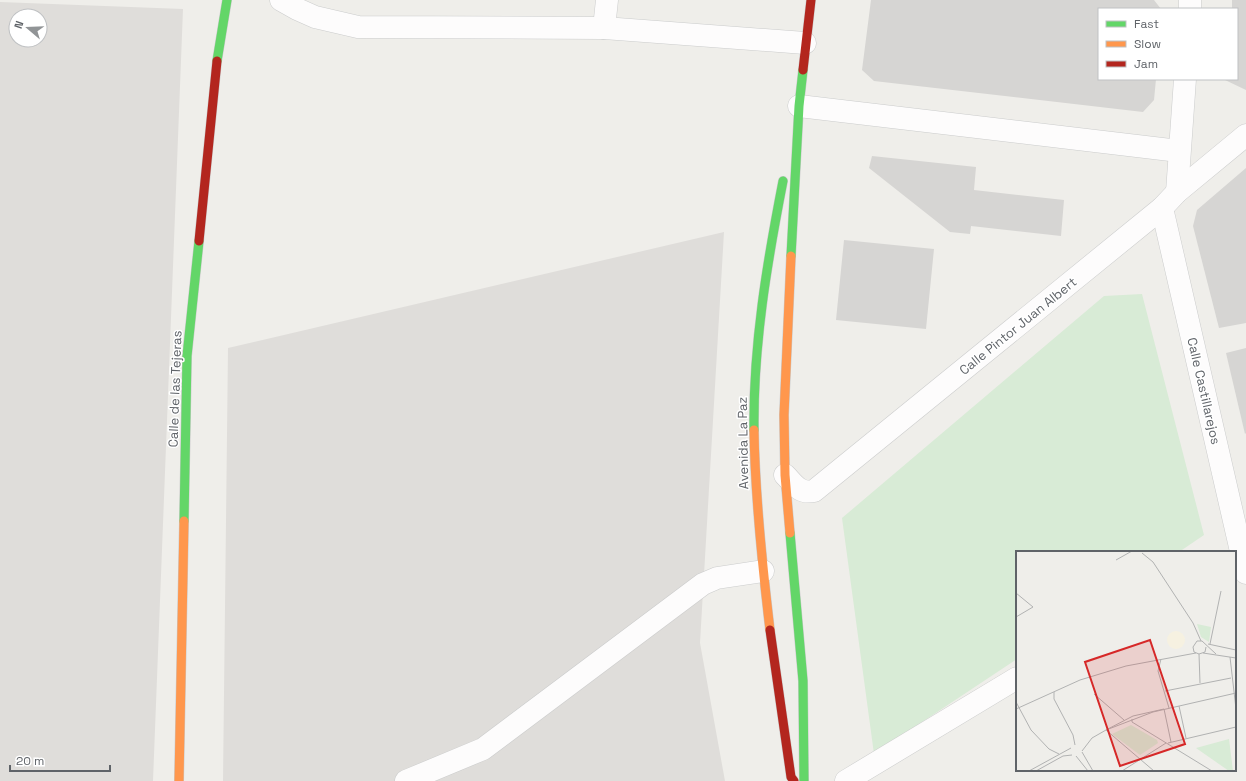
<svg xmlns="http://www.w3.org/2000/svg" width="1246" height="781" font-family="'Space Grotesk',sans-serif">
<style>
.industrial{fill:#dfddda;fill-rule:evenodd}
.green{fill:#d8ebd6}
.building{fill:#d6d5d3}
.lines{fill:none;stroke-linecap:round;stroke-linejoin:round}
.street-casing{stroke:#cbcccc;stroke-width:23}
.fast-casing{stroke:#cacacb;stroke-width:10}
.slow-casing{stroke:#cacacb;stroke-width:10}
.jam-casing{stroke:#cacacb;stroke-width:10}
.street{stroke:#fdfcfc;stroke-width:22}
.fast{stroke:#63d668;stroke-width:9}
.slow{stroke:#ff974d;stroke-width:9}
.jam{stroke:#b3261e;stroke-width:9}
.labels{text-anchor:middle;dominant-baseline:central;stroke-width:3;stroke-linejoin:round;paint-order:stroke}
.street-label{font-size:13px;fill:#5f6368;stroke:#fff}
.inset-road{fill:none;stroke:#b1b2b2;stroke-width:1}
.view{fill:#d62828;fill-opacity:0.15;stroke:#d62828;stroke-width:2}
.inset-edge{fill:none;stroke:#5f6368;stroke-width:2}
</style>
<rect width="100%" height="100%" fill="#efeeea"/>
<g class="industrial">
<path d="M0,2L183,9L153,781H0ZM16,16H40V40H16Z"/>
<path d="M724,232L700,643L725,781H223L228,348Z"/>
</g>
<path class="green" d="M1142,294L1204,535L1179,552H1017V659L874,754L842,518L1104,296Z"/>
<g class="building">
<path d="M871,0H1154L1161,9H1099V79H1156L1154,100L1143,112L874,81L862,70Z"/>
<path d="M1232,0H1246V90L1225,80V79H1237V9H1232Z"/>
<path d="M872,156L976,167L974,190L1064,200L1061,236L971,226L970,234L950,232L869,168Z"/>
<path d="M1246,168V323L1219,328L1193,226L1197,210Z"/>
<path d="M844,240L934,249L926,329L836,320Z"/>
<path d="M1246,348V433L1245,434L1226,353Z"/>
</g>
<g class="lines">
<g class="street-casing">
<g id="street">
<path d="M281,0L297,9L315,17L358,27L604,28L805,43"/>
<path d="M1190,9V0"/>
<path d="M604,28L607,0"/>
<path d="M799,106L1179,151"/>
<path d="M1177,192L1185,79"/>
<path d="M1162,208L1246,573"/>
<path d="M785,475C794,484 799,494 814,491L1162,208L1177,192L1246,135"/>
<path d="M406,781L483,749L703,584L717,578L763,571"/>
<path d="M846,781L1017,678"/>
</g>
</g>
<g class="fast-casing">
<g id="fast">
<path d="M217,61L227,0"/>
<path d="M791,256L799,106L803,70"/>
<path d="M754,430C753,346 767,263 783,181"/>
<path d="M184,521L187,356L199,241"/>
<path d="M790,533L803,681L804,781"/>
</g>
</g>
<g class="slow-casing">
<g id="slow">
<path d="M754,430C755,497 762,563 770,630"/>
<path d="M790,533L785,475L784,415L791,256"/>
<path d="M179,781L184,521"/>
</g>
</g>
<g class="jam-casing">
<g id="jam">
<path d="M803,70L811,0"/>
<path d="M199,241L217,61"/>
<path d="M770,630L791,777L794,781"/>
</g>
</g>
<use href="#street" class="street"/>
<use href="#fast" class="fast"/>
<use href="#slow" class="slow"/>
<use href="#jam" class="jam"/>
</g>
<g class="labels">
<g class="street-label">
<text transform="translate(1018 326) rotate(-39)">Calle Pintor Juan Albert</text>
<text transform="translate(175 389) rotate(-88)">Calle de las Tejeras</text>
<text transform="translate(1204 391) rotate(77)">Calle Castillarejos</text>
<text transform="translate(743 443) rotate(-91)">Avenida La Paz</text>
</g>
</g>
<g transform="translate(1016 551)">
<rect width="220" height="220" fill="#efeeea"/>
<path d="M181,73L195,76L193,91L185,86ZM115,174L141,189L142,192L124,204L96,183ZM213,188L217,220H213L180,197Z" fill="#d8ebd6"/>
<path d="M151 89a9 9 0 1 1 18 0a9 9 0 1 1-18 0Z" fill="#f6f1e1"/>
<path class="inset-road" d="M126,2L137,11L177,72L185,90M100,9L116,0M0,42L17,56L0,66M192,93L220,99M194,93L205,40M190,96L189,101L183,103L178,101L177,96L181,90H186L200,103M187,102L220,107M183,103L184,132M214,106L220,158M145,108L142,120L153,157M149,140L215,127M38,141V148L57,184L59,194M78,143L108,169M0,151L15,179L33,198L43,203M163,155L170,187M0,158L64,129L110,115L180,102M148,158L155,191M148,158L117,165L90,179L137,161L220,142M116,168V171L196,220M90,179L138,220M152,192L220,176M66,200L76,187L90,179M66,201L77,220M60,205L72,220M13,220L55,197M20,220L47,205L56,204M106,220L150,192"/>
<path class="view" d="M134,89L169,193L104,215L69,111Z"/>
<rect width="220" height="220" class="inset-edge"/>
</g>
<rect x="1098" y="8" width="140" height="72" fill="#ffffff" stroke="#bfc1c3"/>
<rect x="1106" y="21" width="20" height="6" fill="#63d668" stroke="#bfc1c3"/>
<text x="1134" y="28" font-size="12" fill="#5f6368">Fast</text>
<rect x="1106" y="41" width="20" height="6" fill="#ff974d" stroke="#bfc1c3"/>
<text x="1134" y="48" font-size="12" fill="#5f6368">Slow</text>
<rect x="1106" y="61" width="20" height="6" fill="#b3261e" stroke="#bfc1c3"/>
<text x="1134" y="68" font-size="12" fill="#5f6368">Jam</text>
<g transform="translate(28 28) rotate(289)"><circle r="19" fill="#ffffff" stroke="#bfc1c3"/>
<path d="M0-3L7 15L0 10L-7 15Z" fill="#919496"/>
<text y="-6" font-size="11" font-weight="bold" text-anchor="middle" fill="#5f6368">N</text>
</g>
<path d="M10 765v6h100v-6" fill="none" stroke="#5f6368" stroke-width="2"/>
<text x="16" y="765" font-size="12" fill="#5f6368" stroke="#ffffff" stroke-width="3" paint-order="stroke">20 m</text>
</svg>
